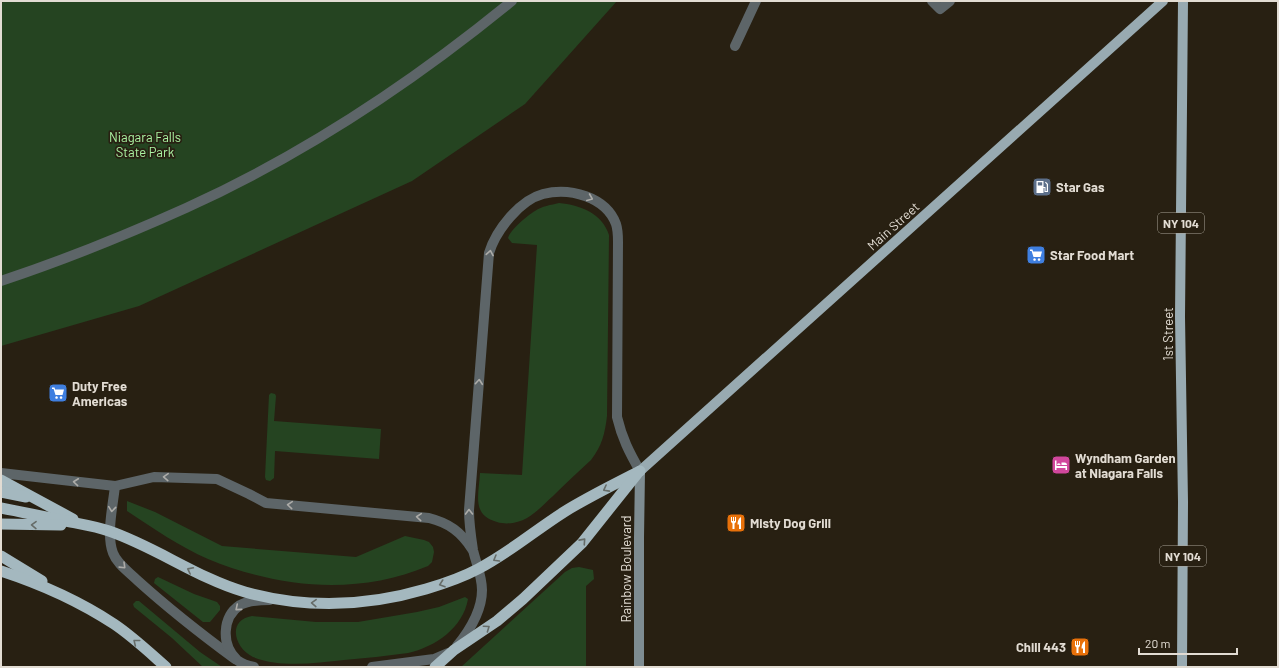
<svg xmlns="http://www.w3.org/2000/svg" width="1279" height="668" font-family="Barlow,sans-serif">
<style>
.green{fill:#254421}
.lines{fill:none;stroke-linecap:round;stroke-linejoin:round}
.service{stroke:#5d6568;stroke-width:10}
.tertiary{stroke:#5d6568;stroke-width:10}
.secondary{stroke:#7e8c91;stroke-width:10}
.primary{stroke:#98aab1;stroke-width:10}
.trunk{stroke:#a4b8bf;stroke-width:11}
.oneway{stroke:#adaca8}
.oneway2{stroke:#666c68}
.labels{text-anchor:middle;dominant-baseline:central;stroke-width:3.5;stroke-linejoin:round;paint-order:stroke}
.shield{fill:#282012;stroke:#aaa499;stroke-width:1}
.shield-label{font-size:12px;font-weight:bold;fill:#e2dcd3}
.park-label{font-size:13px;fill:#abf4a3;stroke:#282012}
.poi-label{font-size:13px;font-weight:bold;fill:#e2dcd3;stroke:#282012;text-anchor:start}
.street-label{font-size:13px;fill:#e2dcd3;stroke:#282012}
</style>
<rect width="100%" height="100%" fill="#282012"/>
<g class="green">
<path d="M3,1H617L525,104L412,181L139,306L1,346V6Z"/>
<path d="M559,203C580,205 602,213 609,235L607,416C605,433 602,446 591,460C578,472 565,484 553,496C544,504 537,512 527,518C518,523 507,525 497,522C471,515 479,494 480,473L522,475L537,245L512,243L508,238C510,230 528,215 535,211C542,206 551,205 559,203Z"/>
<path d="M271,393L275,394L276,396L274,421L381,429L379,459L275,451L274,478L270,481L266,480L265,477L269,395Z"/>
<path d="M127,501L155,512L222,546L356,557L405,536L424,540L429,542L433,547L434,552L432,562L428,566C357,596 278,588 208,559C180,547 153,528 127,511Z"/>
<path d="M579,567L593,570L594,579L586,586V667H461L565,572L572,568Z"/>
<path d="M158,577L194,594L217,602L220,606V610L210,622H203L154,583L155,579Z"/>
<path d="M465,597L468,599C463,628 435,647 408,653C387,656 365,658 344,660C315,663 281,668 253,657C234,648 227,620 252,616L316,622H358L417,612L439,607Z"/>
<path d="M136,601H139L200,652L222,667H203L172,638L134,607L133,604Z"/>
</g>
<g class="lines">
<g class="service">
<path d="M932,1L940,9L950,1"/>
<path d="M735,46L756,1"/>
<path d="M1,281C64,260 126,235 186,208C303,155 413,82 512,1"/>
<path d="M1,473L115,486L154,477L217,479L249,494L266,503L429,518C449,523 461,532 472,549"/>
<path d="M115,486C113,505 106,535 113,553C117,564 129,572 137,580C168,608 201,634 235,659"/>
<path d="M457,646C470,630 482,611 482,590C482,576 476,563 473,550C471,537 469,524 469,510L489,253C496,230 520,200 543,194C570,187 606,197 616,224C618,230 618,236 618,242L617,417C622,438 629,452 640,471"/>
</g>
<g class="tertiary">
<path d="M254,667C249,666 241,663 237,660C221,645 222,617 240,605C249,600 261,600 270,600"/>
<path d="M372,667L434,659L448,653"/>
</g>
<path class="secondary" d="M639,667V538L640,471"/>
<g class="primary">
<path d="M640,471L1163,1"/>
<path d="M1182,667L1183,502L1180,317L1183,1"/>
</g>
<g class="trunk">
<path d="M1,480L73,519"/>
<path d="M1,492L26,497"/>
<path d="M1,508C23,512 44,517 66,521C80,524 95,526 109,531C156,547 197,578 245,592C306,609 365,607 426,589C443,584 461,578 478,569C509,553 534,531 564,512C588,497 615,484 640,471"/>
<path d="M1,524L61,525"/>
<path d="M1,556L42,581"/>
<path d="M1,571C41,584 79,601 114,624C132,636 149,652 166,667"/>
<path d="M435,667L454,650L497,621L523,599L582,543L637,474"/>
</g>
</g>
<defs><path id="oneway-chevron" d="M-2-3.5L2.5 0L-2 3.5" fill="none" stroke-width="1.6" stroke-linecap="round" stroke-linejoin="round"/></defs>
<g class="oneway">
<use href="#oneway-chevron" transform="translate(590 198) rotate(23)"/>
<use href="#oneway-chevron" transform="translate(490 253) rotate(-80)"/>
<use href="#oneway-chevron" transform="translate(479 382) rotate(-85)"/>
<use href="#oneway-chevron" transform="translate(166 477) rotate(-177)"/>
<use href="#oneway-chevron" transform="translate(76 482) rotate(-174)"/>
<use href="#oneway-chevron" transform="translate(290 505) rotate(-175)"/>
<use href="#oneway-chevron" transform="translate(112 509) rotate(96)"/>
<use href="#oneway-chevron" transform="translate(469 512) rotate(-91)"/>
<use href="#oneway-chevron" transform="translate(419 517) rotate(-175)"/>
<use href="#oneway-chevron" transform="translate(123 566) rotate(44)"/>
<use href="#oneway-chevron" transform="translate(238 608) rotate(140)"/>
</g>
<g class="oneway2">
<use href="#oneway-chevron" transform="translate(606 489) rotate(152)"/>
<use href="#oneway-chevron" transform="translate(34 525) rotate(-179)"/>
<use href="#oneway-chevron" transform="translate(583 541) rotate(-48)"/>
<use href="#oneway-chevron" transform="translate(496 559) rotate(150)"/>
<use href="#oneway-chevron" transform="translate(190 570) rotate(-153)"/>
<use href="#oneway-chevron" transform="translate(442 584) rotate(161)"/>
<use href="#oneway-chevron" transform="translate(314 603) rotate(-178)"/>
<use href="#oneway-chevron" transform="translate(487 628) rotate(-35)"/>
<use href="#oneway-chevron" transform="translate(136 642) rotate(-141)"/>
</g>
<defs>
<g id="fuel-square" transform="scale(1)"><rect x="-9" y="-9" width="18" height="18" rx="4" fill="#5c6f8a" stroke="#282012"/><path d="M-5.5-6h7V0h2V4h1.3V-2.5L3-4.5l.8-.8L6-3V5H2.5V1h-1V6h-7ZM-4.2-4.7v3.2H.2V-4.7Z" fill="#fff"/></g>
<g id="supermarket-square" transform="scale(1)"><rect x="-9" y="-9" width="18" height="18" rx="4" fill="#3f7fe0" stroke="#282012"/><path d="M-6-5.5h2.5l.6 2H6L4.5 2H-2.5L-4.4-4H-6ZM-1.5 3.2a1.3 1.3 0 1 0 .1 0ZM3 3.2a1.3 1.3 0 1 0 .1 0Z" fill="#fff"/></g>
<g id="hotel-square" transform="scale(1)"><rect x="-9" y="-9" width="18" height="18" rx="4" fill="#d1479c" stroke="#282012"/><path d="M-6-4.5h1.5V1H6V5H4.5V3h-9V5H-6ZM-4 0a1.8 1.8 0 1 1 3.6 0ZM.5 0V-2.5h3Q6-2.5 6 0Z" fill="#fff"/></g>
<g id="restaurant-square" transform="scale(1)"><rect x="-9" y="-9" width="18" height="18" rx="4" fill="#e8710a" stroke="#282012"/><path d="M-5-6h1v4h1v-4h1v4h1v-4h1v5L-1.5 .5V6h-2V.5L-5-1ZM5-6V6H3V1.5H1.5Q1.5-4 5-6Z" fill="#fff"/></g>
</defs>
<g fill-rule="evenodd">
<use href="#fuel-square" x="1042" y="187"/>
<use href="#supermarket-square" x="1036" y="255"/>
<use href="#supermarket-square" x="58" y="393"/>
<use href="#hotel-square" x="1061" y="465"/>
<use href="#restaurant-square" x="736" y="523"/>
<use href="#restaurant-square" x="1080" y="647"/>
</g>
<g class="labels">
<g class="shield">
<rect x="1158" y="213" width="46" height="20" rx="3"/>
<rect x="1160" y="546" width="46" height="20" rx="3"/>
</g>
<g class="shield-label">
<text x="1181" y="223">NY 104</text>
<text x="1183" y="556">NY 104</text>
</g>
<g class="park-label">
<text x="145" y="137">Niagara Falls<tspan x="145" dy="15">State Park</tspan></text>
</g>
<g class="poi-label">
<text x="1056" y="187">Star Gas</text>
<text x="1050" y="255">Star Food Mart</text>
<text x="72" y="386">Duty Free<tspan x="72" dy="15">Americas</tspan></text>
<text x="1075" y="458">Wyndham Garden<tspan x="1075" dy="15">at Niagara Falls</tspan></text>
<text x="750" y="523">Misty Dog Grill</text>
<text x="1066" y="647" text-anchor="end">Chill 443</text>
</g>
<g class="street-label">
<text transform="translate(893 226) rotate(-42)">Main Street</text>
<text transform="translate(1168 334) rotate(-90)">1st Street</text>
<text transform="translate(626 569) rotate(-90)">Rainbow Boulevard</text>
</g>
</g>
<rect width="1279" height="668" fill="none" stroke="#e2dcd3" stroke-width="4"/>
<path d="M1139 648v6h98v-6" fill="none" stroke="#e2dcd3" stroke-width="2"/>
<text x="1145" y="648" font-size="12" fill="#e2dcd3" stroke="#282012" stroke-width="3" paint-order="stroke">20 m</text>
</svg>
